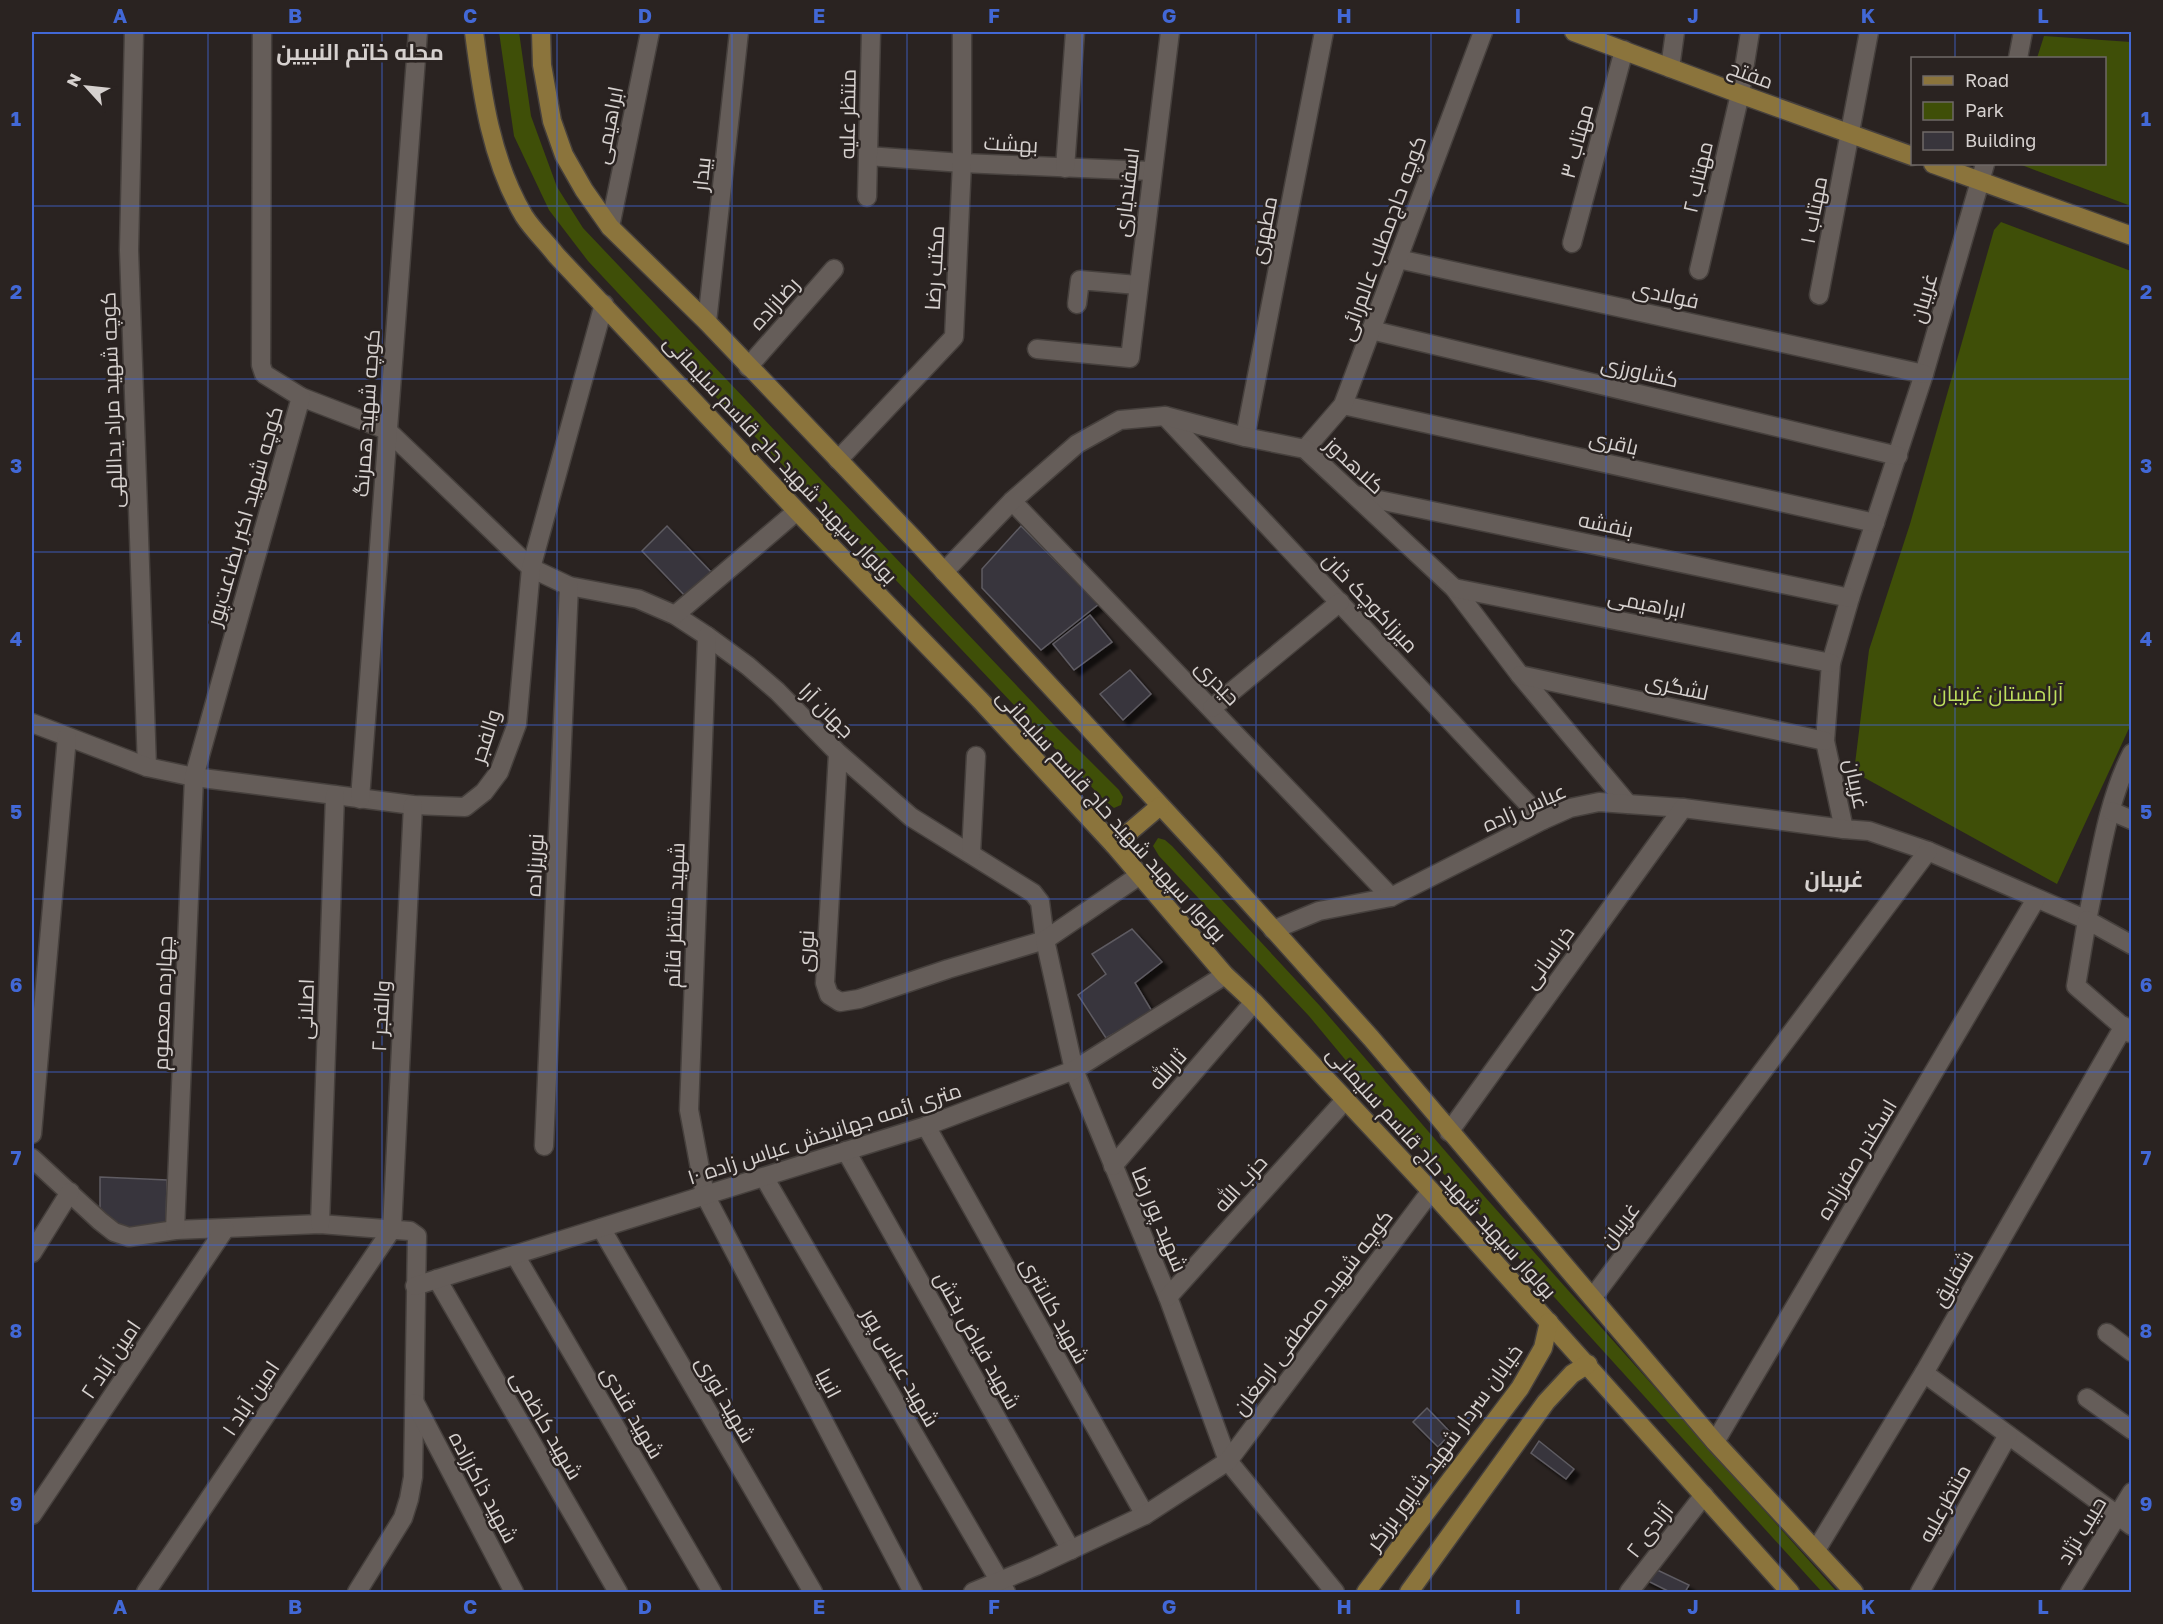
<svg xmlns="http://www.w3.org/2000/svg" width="2163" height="1624" font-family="'Golos Text',Cairo,sans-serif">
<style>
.green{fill:#3f4f08}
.building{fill:#38353c;stroke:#5e5b62;stroke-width:1.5;filter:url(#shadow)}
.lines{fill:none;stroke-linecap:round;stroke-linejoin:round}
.minor-casing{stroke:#46403d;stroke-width:21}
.major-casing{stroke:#46403d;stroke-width:21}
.minor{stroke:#655d59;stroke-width:18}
.major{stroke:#8b743c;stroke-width:18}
.grid{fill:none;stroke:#4268d6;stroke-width:1.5;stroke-opacity:0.55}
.labels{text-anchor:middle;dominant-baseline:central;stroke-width:5;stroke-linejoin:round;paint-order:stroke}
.street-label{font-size:21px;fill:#d6d1cf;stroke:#2a2321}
.park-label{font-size:21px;fill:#bedf5e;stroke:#2a2321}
.neighbourhood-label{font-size:22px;font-weight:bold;fill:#d6d1cf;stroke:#2a2321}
.neatline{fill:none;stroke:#4268d6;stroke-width:2}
.grid-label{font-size:20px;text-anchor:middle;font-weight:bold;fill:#4268d6}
</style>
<defs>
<filter id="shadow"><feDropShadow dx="5.5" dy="5.5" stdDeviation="1.5" flood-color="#0009"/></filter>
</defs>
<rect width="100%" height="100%" fill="#2a2321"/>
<g class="green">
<path d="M499,32H519L531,116L557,187L583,228L1053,724L1119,790L1123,797L1121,805L1114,808L1103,799L891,575L704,385L588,261L549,210L514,136Z"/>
<path d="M2044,36L2131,42V206L2019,164H2104V58H2037Z"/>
<path d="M2001,222L2131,271V724L2057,884L1854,772L1869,650L1910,524L1994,230Z"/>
<path d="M1158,838L1165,840L1172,846L1320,1006L1485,1197L1837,1592H1822L1506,1244L1392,1116L1309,1016L1159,856L1153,846Z"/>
</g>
<g class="building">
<path d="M667,526L713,574L687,598L642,551Z"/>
<path d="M1021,526L1099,604L1041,650L982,588V569Z"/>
<path d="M1090,615L1112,642L1074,670L1053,644Z"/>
<path d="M1130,670L1151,694L1123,720L1100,694Z"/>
<path d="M1132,929L1162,962L1135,983L1153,1013L1106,1038L1078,995L1106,974L1092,954Z"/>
<path d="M100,1177L167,1180L166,1229L116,1228L100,1215Z"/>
<path d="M1427,1408L1451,1433L1438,1447L1413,1422Z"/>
<path d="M1539,1441L1574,1469L1566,1479L1531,1453Z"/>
<path d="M1653,1568L1689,1585L1685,1592H1670L1644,1579Z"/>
</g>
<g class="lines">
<g class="minor-casing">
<g id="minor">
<path d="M134,32L129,250L147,767"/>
<path d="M2018,58L2023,32"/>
<path d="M1670,68L1675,32"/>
<path d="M868,156L962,163L1151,171"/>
<path d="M1985,164L1924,374L1850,598L1831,663L1825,741L1844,829L1869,831L1928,851L2087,920C2099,865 2106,804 2132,753"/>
<path d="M1065,168L1075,32"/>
<path d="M867,197L871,32"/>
<path d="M610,227L650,32"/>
<path d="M1572,243L1624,50"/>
<path d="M1398,259L1924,374"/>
<path d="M1699,270L1740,94L1750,32"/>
<path d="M1819,295L1869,32"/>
<path d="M1077,304L1080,280L1137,285"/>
<path d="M707,322L739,32"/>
<path d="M1371,330L1898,456"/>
<path d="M1037,349L1130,358L1170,32"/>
<path d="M748,367L834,269"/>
<path d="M301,397L387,430L531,568L569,586L638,599L675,615L707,636L748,666L777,691L838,753L911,817L1033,893L1040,902L1045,940L948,969L859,999L840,1002L829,995L825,983L838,753"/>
<path d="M1343,405L1875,523"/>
<path d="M1165,416L1543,820"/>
<path d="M1245,437L1324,32"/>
<path d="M1305,449L1343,405L1483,32"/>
<path d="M838,460L954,337L962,163V32"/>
<path d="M1355,495L1850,598"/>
<path d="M1012,501L1391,897"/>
<path d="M944,572L1012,501L1077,444L1120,420L1165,416L1245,437L1305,449L1454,588L1520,675L1628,804"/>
<path d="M1454,588L1831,663"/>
<path d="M675,615L797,511"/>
<path d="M707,636L689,1110L705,1195L913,1592"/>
<path d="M1520,675L1825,741"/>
<path d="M1212,708L1340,602"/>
<path d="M32,723L147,767L194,777L413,805L465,807L484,792L499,772L517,724L531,568L604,304"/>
<path d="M360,799L418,32"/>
<path d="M2111,811L2132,820"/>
<path d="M971,854L976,756"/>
<path d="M1140,875L1045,940L1074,1070L1168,1297L1228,1461L1335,1592"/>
<path d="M1273,930L1319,911L1391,897L1543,820L1570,808L1599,802L1683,808L1844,829"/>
<path d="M2130,1033L2076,986L2087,920L2132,945"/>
<path d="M926,1126L1145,1515"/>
<path d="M1449,1132L1683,808"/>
<path d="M32,1134L67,737"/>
<path d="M544,1146L569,586"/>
<path d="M846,1151L1071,1550"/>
<path d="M32,1158L100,1221L114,1232L129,1237L175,1230L320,1224L410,1231L417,1236L413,1477L409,1499L403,1518L357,1592"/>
<path d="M1113,1166L1254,1002"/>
<path d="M764,1177L1006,1592"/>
<path d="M320,1224L335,795"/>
<path d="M601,1228L813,1592"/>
<path d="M175,1230L194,777L301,397L264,374L261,365L262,32"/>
<path d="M32,1253L70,1192"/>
<path d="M515,1255L712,1592"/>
<path d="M437,1279L618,1592"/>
<path d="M415,1286L926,1126L1074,1070L1225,975"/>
<path d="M1168,1297L1346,1099"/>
<path d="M1593,1297L1928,851"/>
<path d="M2107,1333L2132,1352"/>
<path d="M1924,1373L2132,1526"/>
<path d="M2087,1398L2132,1430"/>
<path d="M415,1403L514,1592"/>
<path d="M1715,1442L2036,899"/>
<path d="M32,1515L225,1229"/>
<path d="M1816,1550L1924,1373L2124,1026"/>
<path d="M146,1592L392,1229L413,805"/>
<path d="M973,1592L1036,1566L1145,1515L1228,1461L1431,1191"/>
<path d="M1629,1592L1704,1495"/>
<path d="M1920,1592L2008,1435"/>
<path d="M2070,1592L2132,1492"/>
</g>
</g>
<g class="major-casing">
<g id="major">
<path d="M474,32C482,95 491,160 524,216C533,230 546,242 556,255L797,511L980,700L1114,845L1225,975L1254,1002L1431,1191L1790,1592"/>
<path d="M541,32L542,65L552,121L564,155L584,190L610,227L707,322L914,539L1211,860L1371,1038L1715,1442L1854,1592"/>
<path d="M1574,32L1740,94L1912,156"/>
<path d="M1933,164L2132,236"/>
<path d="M1114,845L1160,806"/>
<path d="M1366,1592L1520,1388L1543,1348L1549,1322"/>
<path d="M1409,1592L1546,1402L1572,1374L1588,1364"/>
</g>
</g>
<use href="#minor" class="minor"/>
<use href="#major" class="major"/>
</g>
<path class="grid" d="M208,32V1592M382,32V1592M557,32V1592M732,32V1592M907,32V1592M1082,32V1592M1256,32V1592M1431,32V1592M1606,32V1592M1780,32V1592M1955,32V58M1955,164V1592M32,206H2132M32,379H2132M32,552H2132M32,725H2132M32,899H2132M32,1072H2132M32,1245H2132M32,1418H2132"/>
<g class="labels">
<g class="street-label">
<text transform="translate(1751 74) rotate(20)">مفتح</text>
<text transform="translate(847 114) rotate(-89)">منتظر علیه</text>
<text transform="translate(608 125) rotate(-79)">ابراهیمی</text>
<text transform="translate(1576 141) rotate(-75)">مهتاب ۳</text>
<text transform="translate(1011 143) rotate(3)">بهشت</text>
<text transform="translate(701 174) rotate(-84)">بیدار</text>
<text transform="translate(1697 177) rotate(-77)">مهتاب ۲</text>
<text transform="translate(1126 192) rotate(-83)">اسفندیاری</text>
<text transform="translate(1813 210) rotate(-79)">مهتاب ۱</text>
<text transform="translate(1263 230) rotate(-79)">مطهری</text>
<text transform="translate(1382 238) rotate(-70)">کوچه حاج‌مطلب عالم‌رائی</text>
<text transform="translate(934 268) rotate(-87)">مکتب رضا</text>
<text transform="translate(1666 294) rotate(12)">فولادی</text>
<text transform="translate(1923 298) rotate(-74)">غریبان</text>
<text transform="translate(774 303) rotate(-48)">رضازاده</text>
<text transform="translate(1640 371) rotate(13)">کشاورزی</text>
<text transform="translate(111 400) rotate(-92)">کوچه شهید مراد یداللهی</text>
<text transform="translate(366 413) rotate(-86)">کوچه شهید همرنگ</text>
<text transform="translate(1614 442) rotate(13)">باقری</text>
<text transform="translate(781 459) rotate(47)">بولوار سپهبد شهید حاج قاسم سلیمانی</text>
<text transform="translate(1355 465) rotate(43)">کلاهدوز</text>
<text transform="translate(244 516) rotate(-74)">کوچه شهید اکبر بضاعت‌پور</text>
<text transform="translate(1606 524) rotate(12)">بنفشه</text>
<text transform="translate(1371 602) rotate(47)">میرزاکوچک خان</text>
<text transform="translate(1647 603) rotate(11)">ابراهیمی</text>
<text transform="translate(1218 682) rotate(46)">حیدری</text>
<text transform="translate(1677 686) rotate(12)">لشگری</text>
<text transform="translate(827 710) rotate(45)">جهان آرا</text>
<text transform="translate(485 736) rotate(-72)">والفجر</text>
<text transform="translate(1857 784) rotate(78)">غریبان</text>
<text transform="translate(1524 807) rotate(-24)">عباس زاده</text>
<text transform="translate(1112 815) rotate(48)">بولوار سپهبد شهید حاج قاسم سلیمانی</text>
<text transform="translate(534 865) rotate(-87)">نوریزاده</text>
<text transform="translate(674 915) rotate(-88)">شهید منتظر قائم</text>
<text transform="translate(805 951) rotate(-87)">نوری</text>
<text transform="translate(1548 957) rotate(-54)">خراسانی</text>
<text transform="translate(162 1003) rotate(-88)">چهارده معصوم</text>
<text transform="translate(305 1009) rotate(-88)">اصلانی</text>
<text transform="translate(380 1016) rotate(-87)">والفجر ۲</text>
<text transform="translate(1167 1069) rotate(-49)">ثارالله</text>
<text transform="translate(824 1133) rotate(-18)">۱۰ متری ائمه جهانبخش عباس زاده</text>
<text transform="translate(1856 1159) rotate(-59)">اسکندر صفرزاده</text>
<text transform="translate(1442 1172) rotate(48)">بولوار سپهبد شهید حاج قاسم سلیمانی</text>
<text transform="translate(1240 1183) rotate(-48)">حزب الله</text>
<text transform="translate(1160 1219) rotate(67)">شهید پور رضا</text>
<text transform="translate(1619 1225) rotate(-53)">غریبان</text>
<text transform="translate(1952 1278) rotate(-60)">شقایق</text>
<text transform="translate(1055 1310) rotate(61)">شهید کلانتری</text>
<text transform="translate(1312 1312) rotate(-53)">کوچه شهید مصطفی ارمغان</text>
<text transform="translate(978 1340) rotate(61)">شهید فیاض بخش</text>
<text transform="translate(110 1359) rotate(-56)">۲ امین آباد</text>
<text transform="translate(901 1367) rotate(60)">شهید عباس پور</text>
<text transform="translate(829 1383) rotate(62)">انبیا</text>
<text transform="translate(250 1398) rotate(-56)">۱ امین آباد</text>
<text transform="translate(726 1399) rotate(60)">شهید نوری</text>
<text transform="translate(633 1412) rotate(60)">شهید قندی</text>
<text transform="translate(547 1425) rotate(60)">شهید کاظمی</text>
<text transform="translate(1444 1447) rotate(-54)">خیابان سردار شهید شاپور برزگر</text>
<text transform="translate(484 1487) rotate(62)">شهید ذاکرزاده</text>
<text transform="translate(1944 1503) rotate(-61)">منتظرعلیه</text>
<text transform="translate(1649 1530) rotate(-52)">آزادی ۲</text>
<text transform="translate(2081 1530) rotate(-59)">حبیب نژاد</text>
</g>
<g class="park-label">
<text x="1998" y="693">آرامستان غریبان</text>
</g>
<g class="neighbourhood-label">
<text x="360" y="51">محله خاتم النبیین</text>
<text x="1834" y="878">غریبان</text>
</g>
</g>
<rect width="2163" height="1624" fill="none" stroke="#2a2321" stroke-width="66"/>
<rect x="1911" y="57" width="195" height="108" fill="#2a2321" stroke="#6f6967" stroke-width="1.5"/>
<rect x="1923" y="76" width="30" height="9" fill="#8b743c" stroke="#6f6967" stroke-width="1.5"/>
<text x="1965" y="87" font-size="18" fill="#d6d1cf">Road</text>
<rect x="1923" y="102" width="30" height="18" fill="#3f4f08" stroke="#6f6967" stroke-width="1.5"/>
<text x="1965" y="117" font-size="18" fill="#d6d1cf">Park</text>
<rect x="1923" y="132" width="30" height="18" fill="#38353c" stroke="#6f6967" stroke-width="1.5"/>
<text x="1965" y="147" font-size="18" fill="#d6d1cf">Building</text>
<g transform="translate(87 87) rotate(297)" stroke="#2a2321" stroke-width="4.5" paint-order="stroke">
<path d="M0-4.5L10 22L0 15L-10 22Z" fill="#d6d1cf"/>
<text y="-9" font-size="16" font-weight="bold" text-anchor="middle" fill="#d6d1cf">N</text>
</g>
<rect x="33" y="33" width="2097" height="1558" class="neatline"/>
<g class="grid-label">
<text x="120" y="23">A</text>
<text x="295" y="23">B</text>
<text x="470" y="23">C</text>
<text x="645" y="23">D</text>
<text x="819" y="23">E</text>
<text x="994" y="23">F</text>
<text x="1169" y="23">G</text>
<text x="1344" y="23">H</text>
<text x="1518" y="23">I</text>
<text x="1693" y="23">J</text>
<text x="1868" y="23">K</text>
<text x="2043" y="23">L</text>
<text x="16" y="126">1</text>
<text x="2146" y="126">1</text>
<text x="16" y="299">2</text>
<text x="2146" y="299">2</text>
<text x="16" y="473">3</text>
<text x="2146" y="473">3</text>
<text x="16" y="646">4</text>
<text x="2146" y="646">4</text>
<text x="16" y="819">5</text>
<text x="2146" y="819">5</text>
<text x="16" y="992">6</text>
<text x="2146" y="992">6</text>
<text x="16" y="1165">7</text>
<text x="2146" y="1165">7</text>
<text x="16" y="1338">8</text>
<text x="2146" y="1338">8</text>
<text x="16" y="1511">9</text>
<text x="2146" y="1511">9</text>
<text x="120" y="1614">A</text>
<text x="295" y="1614">B</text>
<text x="470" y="1614">C</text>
<text x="645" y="1614">D</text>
<text x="819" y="1614">E</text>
<text x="994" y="1614">F</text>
<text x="1169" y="1614">G</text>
<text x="1344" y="1614">H</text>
<text x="1518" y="1614">I</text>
<text x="1693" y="1614">J</text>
<text x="1868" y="1614">K</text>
<text x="2043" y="1614">L</text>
</g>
</svg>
